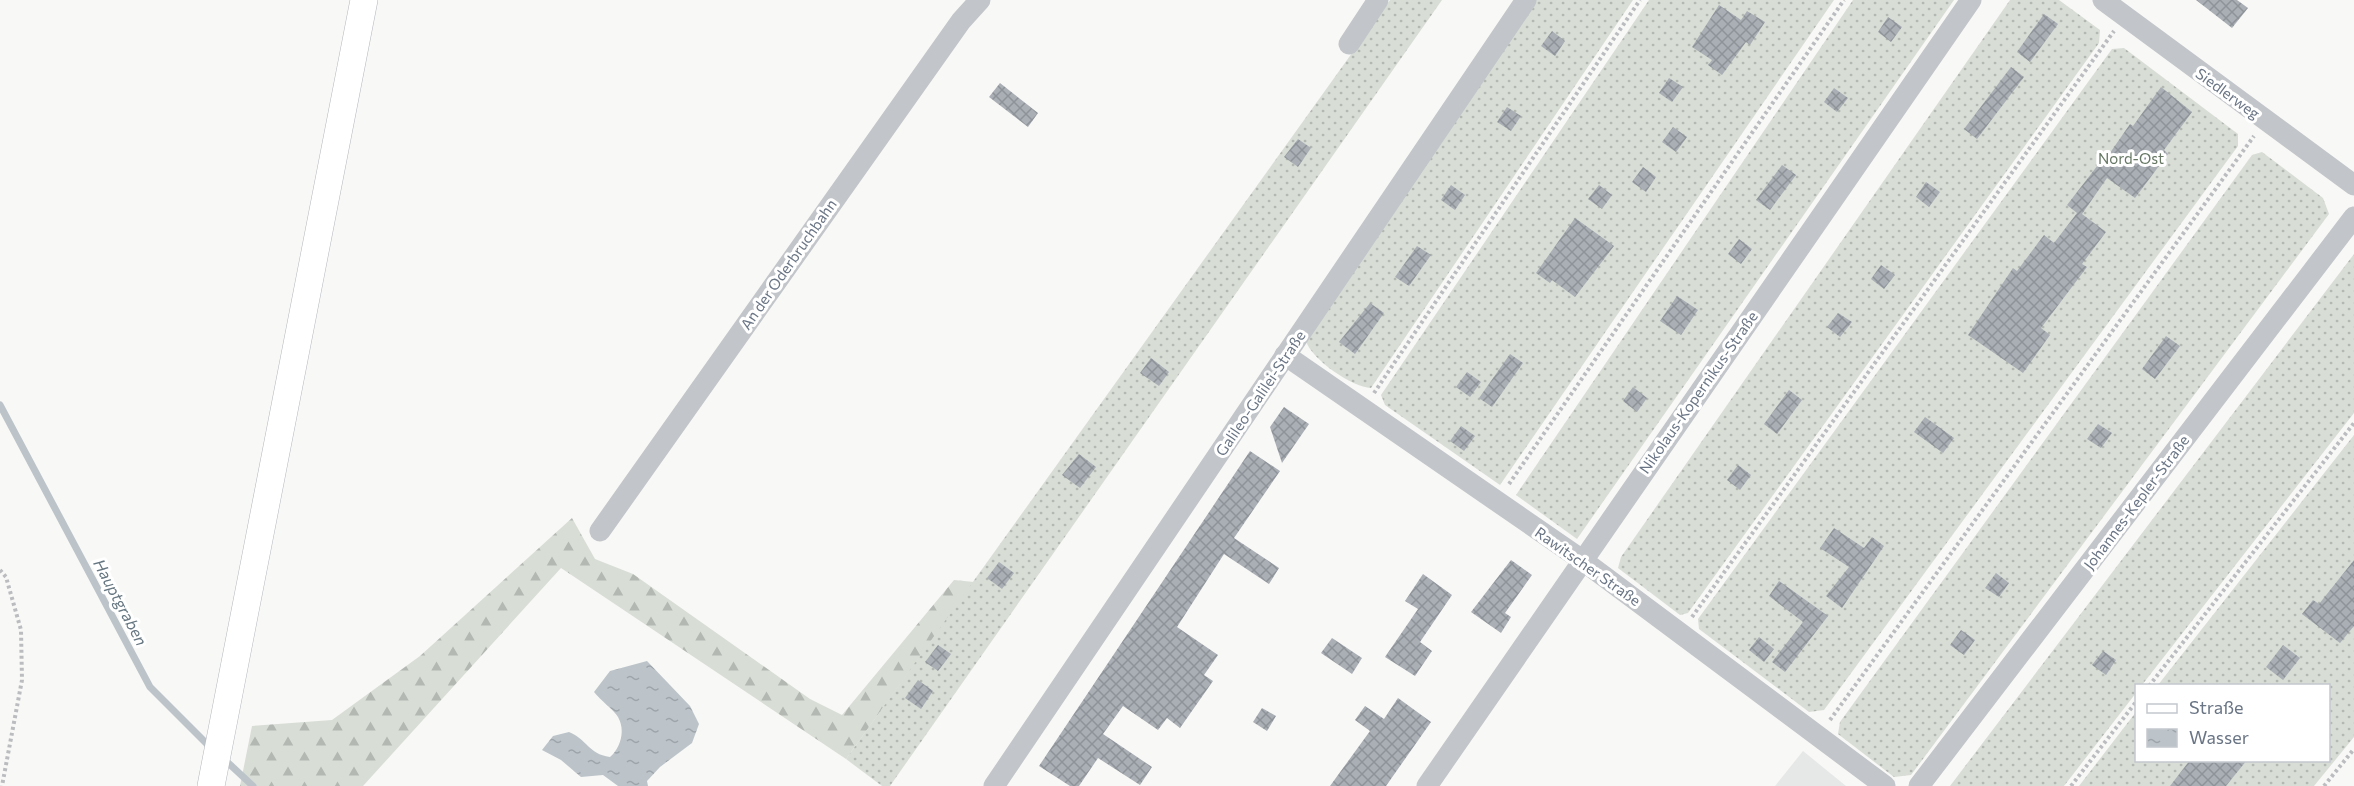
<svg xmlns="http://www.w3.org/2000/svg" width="2354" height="786" font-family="Commissioner,sans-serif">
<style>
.built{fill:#e6e7e7}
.forest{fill:url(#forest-firs)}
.garden{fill:url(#garden-dots)}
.water{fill:url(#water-ripples)}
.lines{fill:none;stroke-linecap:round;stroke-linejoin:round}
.stream{stroke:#bcc4ca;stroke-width:7}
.building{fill:url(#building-cross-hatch)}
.major-casing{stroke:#b4b7bc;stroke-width:28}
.path{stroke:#babcbf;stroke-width:4;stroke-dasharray:3 3;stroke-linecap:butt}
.minor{stroke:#c2c5c9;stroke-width:21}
.major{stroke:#fff;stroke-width:27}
.labels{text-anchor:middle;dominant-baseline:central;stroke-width:6;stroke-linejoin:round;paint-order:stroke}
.street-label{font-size:15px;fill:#6a7585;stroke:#fff}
.park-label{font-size:15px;fill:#667864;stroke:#fff}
.water-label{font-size:16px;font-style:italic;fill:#667680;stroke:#fff}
</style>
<defs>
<pattern id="forest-firs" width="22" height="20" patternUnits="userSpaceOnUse" patternTransform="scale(1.5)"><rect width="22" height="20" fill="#d8ddd6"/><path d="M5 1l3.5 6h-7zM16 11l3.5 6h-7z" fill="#b3b8b3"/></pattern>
<pattern id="garden-dots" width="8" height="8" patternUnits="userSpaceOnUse" patternTransform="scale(1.5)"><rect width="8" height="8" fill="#d8ddd6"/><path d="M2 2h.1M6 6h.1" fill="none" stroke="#b3b8b3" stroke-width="1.8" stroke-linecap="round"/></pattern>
<pattern id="water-ripples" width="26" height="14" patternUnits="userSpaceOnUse" patternTransform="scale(1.5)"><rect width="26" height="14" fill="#bcc4ca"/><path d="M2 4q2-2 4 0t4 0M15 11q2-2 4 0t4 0" fill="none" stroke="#9da4aa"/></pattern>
<pattern id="building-cross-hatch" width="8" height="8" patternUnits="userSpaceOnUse" patternTransform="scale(1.5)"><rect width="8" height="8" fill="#aaafb6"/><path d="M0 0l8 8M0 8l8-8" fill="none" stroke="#8e939a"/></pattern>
</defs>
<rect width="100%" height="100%" fill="#f8f8f6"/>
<path class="built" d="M1803,751L1846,786H1775Z"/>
<path class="forest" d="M572,518L595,559L633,574L810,699L842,715L954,580L974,582L846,759L561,568L363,786H240L252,726L332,720L420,656Z"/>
<g class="garden">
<path d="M1390,0H1442L890,786H882L846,759Z"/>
<path d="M1535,0H1633L1371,388C1352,387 1312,360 1306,341Z"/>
<path d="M1649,0H1834L1500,485L1385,405L1381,395Z"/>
<path d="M1853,0H1954L1577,539L1516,495Z"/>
<path d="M2010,0H2059L2100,30L2099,43L1688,613L1680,615L1618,568L1621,557Z"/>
<path d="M2124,48L2238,134V146L1824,710L1809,712L1699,629L1698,619L2112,49Z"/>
<path d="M2262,152L2323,198L2329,214L1911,775L1894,777L1838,734L1840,722L2252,155Z"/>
<path d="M2354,254V413L2142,685L2136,686V693L2064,786H1950Z"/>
<path d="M2354,435V737L2314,786H2079L2136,712V760H2328V686L2158,685Z"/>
</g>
<path class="water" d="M647,661L690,706L699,724L692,743L660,767L647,781L648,786H618L603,775L581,777L561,760L542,750L553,736L569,732C587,739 588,754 610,757C620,748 626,731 618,717C614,710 600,700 594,692L610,671Z"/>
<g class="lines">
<g class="stream">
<path d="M0,405L150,687L211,748"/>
<path d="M224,759L253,786"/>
</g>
</g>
<g class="building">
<path d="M2196,0H2237L2248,8L2232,28Z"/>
<path d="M1719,5L1741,20L1747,11L1765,22L1750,45L1746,42L1722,75L1708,65L1712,60L1692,47Z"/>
<path d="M2044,14L2058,24L2030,62L2017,52Z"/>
<path d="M1888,17L1902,27L1891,42L1878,32Z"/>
<path d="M1552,31L1565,41L1555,56L1541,46Z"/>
<path d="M2011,67L2024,77L1977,139L1964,129Z"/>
<path d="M1669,78L1683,87L1672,102L1659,93Z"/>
<path d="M1000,83L1038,113L1028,127L989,97Z"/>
<path d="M2161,87L2192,112L2164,150L2168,154L2135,198L2107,178L2082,214L2106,232L2082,264L2087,267L2041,328L2050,335L2023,373L1968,335L2013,268L2017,271L2044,235L2054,243L2077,213L2067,205L2101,161L2103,163L2130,124L2133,126Z"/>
<path d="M1834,88L1848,98L1837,112L1824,102Z"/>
<path d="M1507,107L1521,116L1511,131L1497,122Z"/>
<path d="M1673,127L1687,137L1676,152L1662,142Z"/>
<path d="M1298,139L1311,148L1298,167L1284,157Z"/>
<path d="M1782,165L1796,175L1770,210L1756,200Z"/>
<path d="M1643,167L1656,177L1646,192L1632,182Z"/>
<path d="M1926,182L1940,192L1929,207L1916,197Z"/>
<path d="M1451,185L1465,195L1455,210L1441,200Z"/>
<path d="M1599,185L1612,195L1602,209L1588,199Z"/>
<path d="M1575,218L1614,246L1575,297L1552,280L1550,283L1536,273Z"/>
<path d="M1739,239L1752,249L1741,264L1728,254Z"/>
<path d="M1417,246L1431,255L1409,286L1395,277Z"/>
<path d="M1881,265L1895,275L1884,289L1871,279Z"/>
<path d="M1677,296L1698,310L1681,335L1660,321Z"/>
<path d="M1370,303L1384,313L1355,354L1339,342Z"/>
<path d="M1838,313L1852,322L1840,337L1827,327Z"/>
<path d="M2166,336L2180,346L2155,379L2142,369Z"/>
<path d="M1510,354L1523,363L1492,407L1479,398Z"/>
<path d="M1151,358L1169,372L1159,386L1140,373Z"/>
<path d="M1467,372L1481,382L1470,397L1456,387Z"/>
<path d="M1633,387L1647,398L1637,412L1623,401Z"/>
<path d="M1789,390L1802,400L1777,434L1764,424Z"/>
<path d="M1284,407L1309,424L1282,463L1270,427Z"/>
<path d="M1925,417L1954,438L1943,453L1914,432Z"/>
<path d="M2098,424L2112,433L2101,448L2087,439Z"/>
<path d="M1461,426L1475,436L1464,451L1450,441Z"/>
<path d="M1250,451L1280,471L1234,538L1279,568L1269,584L1224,554L1177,627L1218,655L1204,675L1213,681L1180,728L1167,718L1158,730L1123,706L1103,734L1152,767L1140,785L1098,758L1079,786H1070L1039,766Z"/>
<path d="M1079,454L1096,467L1080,488L1062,475Z"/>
<path d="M1738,465L1751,475L1740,490L1727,480Z"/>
<path d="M1834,528L1864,548L1872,537L1884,546L1842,608L1826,596L1849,567L1820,548Z"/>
<path d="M1511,560L1532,575L1505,613L1511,617L1501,633L1471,612Z"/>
<path d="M2354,560V626L2340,643L2302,614L2313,600L2319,604Z"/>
<path d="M999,562L1014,573L1002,589L987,578Z"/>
<path d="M1996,573L2009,583L1999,597L1985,588Z"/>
<path d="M1423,574L1452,595L1420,642L1432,651L1415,676L1385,657L1418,609L1405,601Z"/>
<path d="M1779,581L1828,616L1785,672L1772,662L1803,622L1769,596Z"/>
<path d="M1961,630L1975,640L1964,655L1950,645Z"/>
<path d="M1759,637L1774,649L1764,662L1749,650Z"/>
<path d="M1332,638L1362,658L1352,674L1321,653Z"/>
<path d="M938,645L951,654L938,671L925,662Z"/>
<path d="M2283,645L2300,658L2283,680L2266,667Z"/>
<path d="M2103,651L2116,660L2106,675L2092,665Z"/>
<path d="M918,680L933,691L921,709L905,698Z"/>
<path d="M1398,698L1431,722L1386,786H1330L1370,731L1355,720L1365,706L1384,719Z"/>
<path d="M1262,708L1276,716L1267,731L1253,722Z"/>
<path d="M2190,760H2247L2226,786H2170Z"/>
</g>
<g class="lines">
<g class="major-casing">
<path id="major" d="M211,786L364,0"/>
</g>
<g class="path">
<path d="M1374,393L1640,0"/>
<path d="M1509,484L1844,0"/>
<path d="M0,570L6,577L21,630L22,680L2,786"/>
<path d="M1692,617L2114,31"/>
<path d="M2149,686L2354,423"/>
<path d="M1830,720L2254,136"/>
<path d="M2071,786L2136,702"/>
<path d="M2324,786L2354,749"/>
</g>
<g class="minor">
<path d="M2103,0L2354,185"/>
<path d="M1349,44L1378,0"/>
<path d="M1285,355L1582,560L1885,786"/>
<path d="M600,531L961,21L980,0"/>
<path d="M994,786L1526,0"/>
<path d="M1427,786L1971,0"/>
<path d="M1919,786L2354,217"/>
</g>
<use href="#major" class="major"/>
</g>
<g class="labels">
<g class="street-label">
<text transform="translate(2228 93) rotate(36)">Siedlerweg</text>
<text transform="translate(788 264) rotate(-55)">An der Oderbruchbahn</text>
<text transform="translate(1698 392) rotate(-55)">Nikolaus-Kopernikus-Straße</text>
<text transform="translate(1260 393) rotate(-56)">Galileo-Galilei-Straße</text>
<text transform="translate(2136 502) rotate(-53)">Johannes-Kepler-Straße</text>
<text transform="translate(1588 566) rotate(35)">Rawitscher Straße</text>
</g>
<g class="park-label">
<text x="2131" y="158">Nord-Ost</text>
</g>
<g class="water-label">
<text transform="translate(121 602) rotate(62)">Hauptgraben</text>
</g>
</g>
<rect x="2135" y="684" width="195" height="78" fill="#ffffff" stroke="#c3c8ce" stroke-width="1.5"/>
<rect x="2147" y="704" width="30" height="9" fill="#ffffff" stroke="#c3c8ce" stroke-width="1.5"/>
<text x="2189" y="714" font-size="18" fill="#6a7585">Straße</text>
<rect x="2147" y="729" width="30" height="18" fill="url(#water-ripples)" stroke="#c3c8ce" stroke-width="1.5"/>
<text x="2189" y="744" font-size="18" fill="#6a7585">Wasser</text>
</svg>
